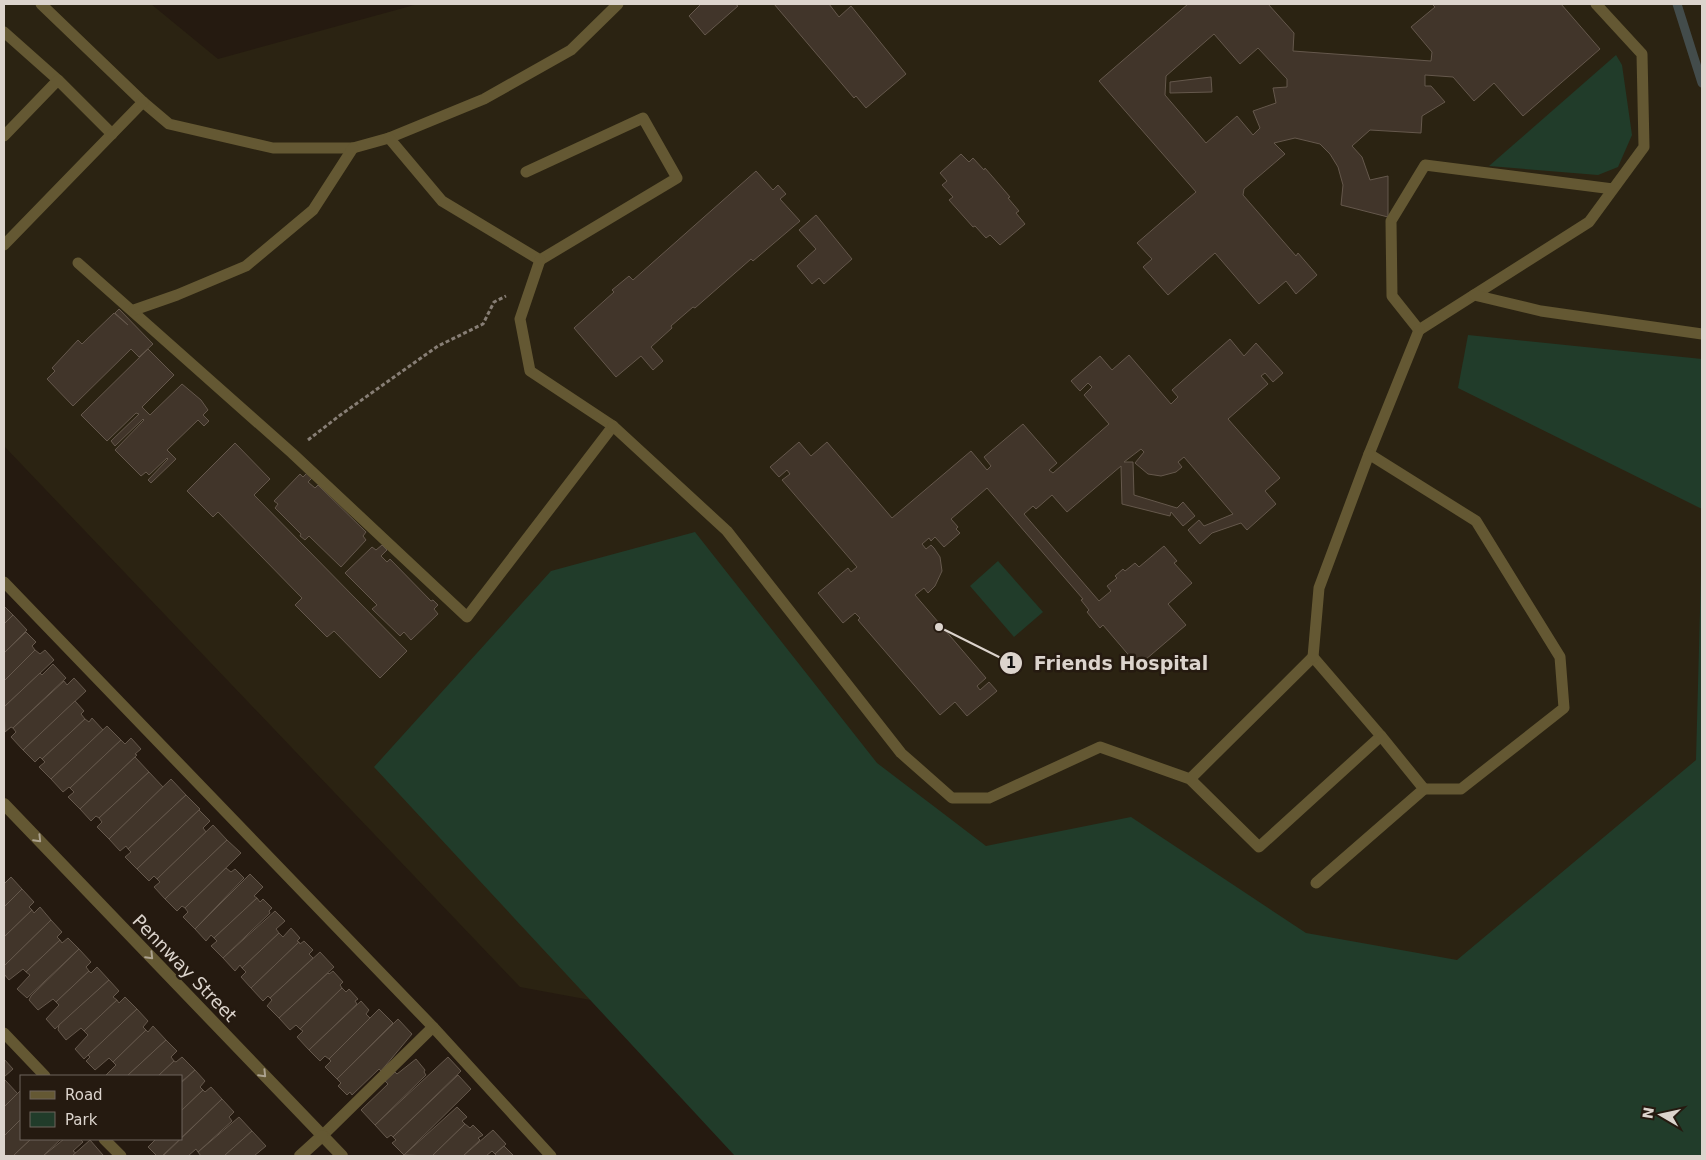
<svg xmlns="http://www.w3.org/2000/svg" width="1706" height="1160" font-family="'DejaVu Sans',sans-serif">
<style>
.medical{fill:#2b2312}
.green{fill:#213c2a}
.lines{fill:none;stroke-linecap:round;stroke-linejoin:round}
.stream{stroke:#434c4b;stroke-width:9}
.building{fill:#41352a;stroke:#65584c;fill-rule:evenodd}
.path{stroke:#877e75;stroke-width:3;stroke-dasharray:4 2.5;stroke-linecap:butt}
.service{stroke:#645833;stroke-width:11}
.minor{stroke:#645833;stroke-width:12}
.oneway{stroke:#aca28f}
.labels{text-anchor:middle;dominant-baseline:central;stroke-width:5;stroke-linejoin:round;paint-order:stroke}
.street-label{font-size:18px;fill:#dcd4cd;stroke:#251a10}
.leader{fill:none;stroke:#dcd4cd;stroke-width:2}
.callout-dot{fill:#dcd4cd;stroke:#251a10;stroke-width:2}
.mark-label{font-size:15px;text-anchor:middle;font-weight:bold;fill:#111}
.callout-label{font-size:19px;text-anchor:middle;font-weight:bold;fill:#dcd4cd;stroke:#251a10;stroke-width:5;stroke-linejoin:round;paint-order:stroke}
</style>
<rect width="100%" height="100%" fill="#251a10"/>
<path class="medical" d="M4,4H151L218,59L418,4H1702V808L1465,971L758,1031L520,987L4,446Z"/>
<g class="green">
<path d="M1616,55L1622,65L1632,135L1618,167L1598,175L1489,166Z"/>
<path d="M1468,335L1702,359V509L1458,388Z"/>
<path d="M695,532L877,763L986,846L1131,817L1306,933L1457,960L1696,760L1702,535V1156H735L374,767L551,571Z"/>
<path d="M998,561L1043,612L1014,637L970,586Z"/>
</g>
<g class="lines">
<path class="stream" d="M1677,4L1702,83"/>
</g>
<g class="building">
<path d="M701,4H735L738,6L705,35L689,16Z"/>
<path d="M774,4H829L839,17L851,6L906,74L866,108L856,96L854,98Z"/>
<path d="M1188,4H1268L1294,33L1293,51L1431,61L1432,52L1411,27L1435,7L1432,4H1561L1600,49L1523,116L1494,83L1474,101L1453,77L1425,75V86H1431L1445,102L1422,116L1421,133L1370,130L1352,146L1362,157L1370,180L1388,176V217L1341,205L1343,185L1338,167L1330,154L1320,144L1295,138L1274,143L1285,154L1244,189L1243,195L1296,256L1298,253L1317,275L1296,294L1286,281L1259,304L1215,253L1168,295L1143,267L1152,259L1137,243L1196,192L1099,81ZM1214,34L1240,64L1258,48L1287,79V87L1273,88L1276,103L1253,111L1260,128L1253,135L1237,116L1206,143L1165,95L1166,76Z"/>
<path d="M1211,77L1212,92L1170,93V82Z"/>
<path d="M961,154L969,162L973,158L984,170L985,168L1010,197L1008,198L1019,211L1016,213L1025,224L1000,245L990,235L986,238L975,226L973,227L949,200L953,197L942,185L947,181L940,173Z"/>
<path d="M756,171L773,190L778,185L786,194L780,199L800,221L753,261L751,259L695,308L693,307L671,326L672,328L651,347L663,361L653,370L641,356L616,377L574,328L614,292L612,290L629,276L633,280Z"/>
<path d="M816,215L852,259L824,284L819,278L812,284L797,266L816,249L799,230Z"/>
<path d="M119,309L153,344L139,357L131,349L73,406L47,379L55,371L52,368L78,340L82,344L114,313L128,325L115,313Z"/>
<path d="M1230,339L1244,356L1256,343L1283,373L1273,382L1265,373L1261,376L1268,384L1228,419L1280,478L1265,491L1276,504L1247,530L1241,523L1212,533L1200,544L1188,530L1199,520L1204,526L1233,514L1184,457L1178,462L1182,467L1176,472L1161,476L1148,474L1135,463L1144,452L1141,449L1124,462H1133L1134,495L1177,508L1183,502L1195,516L1183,526L1171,512L1170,516L1122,504L1121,466L1067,512L1052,495L1036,509L1033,506L1024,514L1099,601L1111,591L1107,586L1117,578L1115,576L1123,569L1125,571L1135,563L1139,567L1164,546L1177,561L1174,563L1192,583L1168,604L1186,625L1138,666L1103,625L1100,628L1087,612L1089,610L1081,600L1083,599L987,488L951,519L958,527L956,529L960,533L944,547L935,537L931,541L929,538L922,544L926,549L931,545L934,548L940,557L942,571L935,586L928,593L924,588L915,595L986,678L977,686L980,690L989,682L997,691L967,716L955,702L940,715L858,620L860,618L855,613L843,623L818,593L848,568L851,572L857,567L782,480L790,474L787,470L779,477L770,467L799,442L811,456L827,442L892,518L971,451L987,470L991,466L984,457L1023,424L1057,463L1049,470L1053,473L1109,424L1084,395L1092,387L1088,383L1080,391L1071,381L1100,356L1112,370L1129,355L1171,404L1178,397L1172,390Z"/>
<path d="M148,349L174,375L142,407L150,415L182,384L201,400L208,410L203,415L209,421L204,426L198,420L167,450L176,459L151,483L148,480L168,459L167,458L149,475L146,472L141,476L115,450L144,420L143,419L115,446L111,441L139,414L136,413L107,441L81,415Z"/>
<path d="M235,443L270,479L254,495L407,651L380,678L334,631L327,637L295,605L302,598L218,512L213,517L187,491Z"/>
<path d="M309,471L314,476L308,482L315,488L318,485L366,532L363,536L366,540L341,567L309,536L305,540L300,536L301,534L275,508L278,504L274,501L300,474L303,477Z"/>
<path d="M382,545L387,550L381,556L387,562L390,559L431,601L433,600L438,605L434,609L438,614L411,640L404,632L400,636L372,609L377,605L345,573L372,547L376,550Z"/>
<path d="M4,606L13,615L4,624Z"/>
<path d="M13,615L27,630L4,653V624Z"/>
<path d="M26,632L36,642L32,646L35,650L4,681V653Z"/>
<path d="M35,650L40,654L45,650L54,660L4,707V681Z"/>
<path d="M53,664L66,678L13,728L11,727L5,732L4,707L40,673L42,675Z"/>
<path d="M74,678L86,691L23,750L11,737L16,732L13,728L64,681L67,685Z"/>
<path d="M75,701L84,711L81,714L85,719L42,759L40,757L35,762L23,750Z"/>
<path d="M92,718L103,730L51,779L39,767L45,762L42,759L85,719L89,722Z"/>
<path d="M107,726L121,740L70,788L69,787L63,792L51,779Z"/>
<path d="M131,738L141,749L135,754L137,755L80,809L68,797L74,792L70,788L121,740L125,744Z"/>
<path d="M135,757L149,772L99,818L96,816L91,821L80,809Z"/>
<path d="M149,772L163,787L109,839L97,827L102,822L99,818Z"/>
<path d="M171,779L186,795L128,849L126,846L120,851L109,839Z"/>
<path d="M186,795L200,809L137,869L125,857L131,852L128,849Z"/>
<path d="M199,810L210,821L203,828L206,832L157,879L154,876L149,881L137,869Z"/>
<path d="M213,825L227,840L165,899L154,887L160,882L157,879Z"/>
<path d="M227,840L241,853L185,908L182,906L177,911L165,899Z"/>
<path d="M226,868L231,872L235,869L244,878L195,929L183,917L188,912L185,908Z"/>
<path d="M250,874L263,887L254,896L257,898L214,938L211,935L206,941L195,929Z"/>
<path d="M11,877L22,889L4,907V882L5,883Z"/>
<path d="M22,889L34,902L29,907L32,910L4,937V907Z"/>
<path d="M257,898L260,902L263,899L272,908L269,911L270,913L223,958L211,946L217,941L214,938Z"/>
<path d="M40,907L51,920L4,966V937L32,910L34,913Z"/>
<path d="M275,911L285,921L276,929L279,933L242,968L240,965L235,971L223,958Z"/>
<path d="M51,920L62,932L57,937L60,940L26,972L23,969L9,980L4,974V966Z"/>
<path d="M291,928L300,938L297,941L299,942L251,988L241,977L246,972L242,968L279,933L283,937Z"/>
<path d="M68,938L79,949L27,998L17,989L30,975L26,972L60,940L62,943Z"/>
<path d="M304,941L313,950L309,954L313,958L270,998L268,996L263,1001L251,988L299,942L300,944Z"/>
<path d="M79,949L91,962L86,967L89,971L56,1002L53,999L38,1010L29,1000L31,996Z"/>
<path d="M320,952L334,967L279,1018L267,1006L272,1000L270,998Z"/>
<path d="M97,967L109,980L55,1029L46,1019L59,1005L56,1002L89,971L91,973Z"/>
<path d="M333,971L343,982L340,985L342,988L300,1029L296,1025L290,1030L279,1018L328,973L329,974Z"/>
<path d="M109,980L119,991L113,997L117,1000L84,1031L81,1028L66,1040L58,1030L59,1025Z"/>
<path d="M342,988L346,992L349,989L358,999L355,1001L357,1004L309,1050L297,1037L303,1031L300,1029Z"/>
<path d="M125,997L137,1009L84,1059L75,1049L88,1035L84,1031L117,1000L119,1003Z"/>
<path d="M361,1001L369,1010L366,1014L370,1018L329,1059L325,1056L320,1061L309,1050Z"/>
<path d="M137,1009L148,1021L143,1027L146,1030L113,1062L109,1058L95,1070L86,1061L90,1057L88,1055Z"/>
<path d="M379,1009L393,1023L337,1079L325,1067L331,1061L329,1059Z"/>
<path d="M398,1019L412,1034L381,1071L379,1069L352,1095L350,1092L347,1095L338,1086L341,1083L337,1079Z"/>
<path d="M153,1026L166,1040L127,1076H105L116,1065L113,1062L146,1030L148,1032Z"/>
<path d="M166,1040L177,1051L171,1057L174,1061L158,1076H127Z"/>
<path d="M182,1057L195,1070L181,1082V1076H158L174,1061L176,1062Z"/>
<path d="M448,1057L461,1071L393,1137L391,1135L387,1138L375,1125Z"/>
<path d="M4,1059L13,1069L4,1077Z"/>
<path d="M416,1059L425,1070L424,1072L426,1075L375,1125L361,1110L388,1084L385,1081L395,1072L397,1074Z"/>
<path d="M195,1070L205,1081L200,1087L203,1090L181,1111V1083Z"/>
<path d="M458,1075L471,1089L404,1155L392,1143L396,1140L393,1137Z"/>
<path d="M5,1080L18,1094L4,1107V1081Z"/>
<path d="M211,1087L222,1099L181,1138V1111L203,1090L205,1092Z"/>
<path d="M21,1090V1119L4,1136V1107Z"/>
<path d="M222,1099L234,1112L229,1117L232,1121L198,1152L196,1149L188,1156H163Z"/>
<path d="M457,1107L467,1117L462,1121L465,1124L432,1156L404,1155Z"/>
<path d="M239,1117L252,1131L224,1156H201L198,1152Z"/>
<path d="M21,1119V1139H31L13,1156H4V1136Z"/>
<path d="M465,1124L470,1128L473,1125L483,1135L478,1138L480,1140L463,1156H432Z"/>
<path d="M493,1130L506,1144L495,1154L492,1151L486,1156H463Z"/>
<path d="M252,1131L266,1146L254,1156H224Z"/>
<path d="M31,1139H61L43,1156H13Z"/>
<path d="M64,1139H80L83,1142L73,1151L76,1153L72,1156H43Z"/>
<path d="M156,1139H180L162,1156H157L148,1147Z"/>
<path d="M90,1140L103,1155L102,1156H72Z"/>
<path d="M504,1146L514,1156H497L495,1154Z"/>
</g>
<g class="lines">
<path class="path" d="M308,440L339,416L438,346L483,324L494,302L506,296"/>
<g class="service">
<path d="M41,4L143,102L169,124L273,148H353L389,138L484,99L571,50L618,4"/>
<path d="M1596,4L1642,54L1644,147L1589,222L1419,330L1392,296L1391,221L1425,165L1613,189"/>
<path d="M4,32L58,80"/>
<path d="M4,136L58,80L112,134"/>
<path d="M389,138L442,201L540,260L677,178L643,118L526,172"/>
<path d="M4,245L143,102"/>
<path d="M78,263L292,453L467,617L613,426L530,371L520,319L540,260"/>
<path d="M1474,295L1541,311L1702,334"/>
<path d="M134,310L177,295L246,266L313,210L353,148"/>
<path d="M613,426L727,531L901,753L952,798H989L1100,747L1190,779L1259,847L1381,736L1313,657L1190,779"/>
<path d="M1369,454L1419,330"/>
<path d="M4,582L433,1027L551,1156"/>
<path d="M1313,657L1319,588L1369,454L1476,521L1560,657L1564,708L1461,789H1424"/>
<path d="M1316,883L1424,789L1381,736"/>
<path d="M4,1033L45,1076"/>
<path d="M322,1136L433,1027"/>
<path d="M104,1139L121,1156"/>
</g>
<g class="minor">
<path d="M4,804L342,1156"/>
<path d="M300,1156L322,1136"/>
</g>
</g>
<defs><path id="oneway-chevron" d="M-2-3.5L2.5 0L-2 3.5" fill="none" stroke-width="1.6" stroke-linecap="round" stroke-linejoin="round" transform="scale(1.25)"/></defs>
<g class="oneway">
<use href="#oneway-chevron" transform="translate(38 839) rotate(46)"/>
<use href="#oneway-chevron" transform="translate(150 956) rotate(46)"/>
<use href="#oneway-chevron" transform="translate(263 1074) rotate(46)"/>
</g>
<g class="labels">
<g class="street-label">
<text transform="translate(185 968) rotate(46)">Pennway Street</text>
</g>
</g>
<path class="leader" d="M939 627L1011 663"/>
<g class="callout-dot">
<circle cx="939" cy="627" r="5"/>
<circle cx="1011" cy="663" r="12"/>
</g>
<g class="mark-label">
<text x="1011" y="668">1</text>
</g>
<g class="callout-label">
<text x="1121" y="670">Friends Hospital</text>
</g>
<rect width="1706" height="1160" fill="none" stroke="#dcd4cd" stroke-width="10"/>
<rect x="20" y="1075" width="162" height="65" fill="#251a10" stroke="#6e645c"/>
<rect x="30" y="1091" width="25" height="8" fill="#645833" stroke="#6e645c"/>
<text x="65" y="1100" font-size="15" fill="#dcd4cd">Road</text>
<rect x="30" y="1112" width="25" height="15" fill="#213c2a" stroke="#6e645c"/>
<text x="65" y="1125" font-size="15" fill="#dcd4cd">Park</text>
<g transform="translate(1661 1115) rotate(279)" stroke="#251a10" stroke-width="4" paint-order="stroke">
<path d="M0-4L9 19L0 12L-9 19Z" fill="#dcd4cd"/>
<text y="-8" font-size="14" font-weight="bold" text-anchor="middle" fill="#dcd4cd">N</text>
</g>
</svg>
